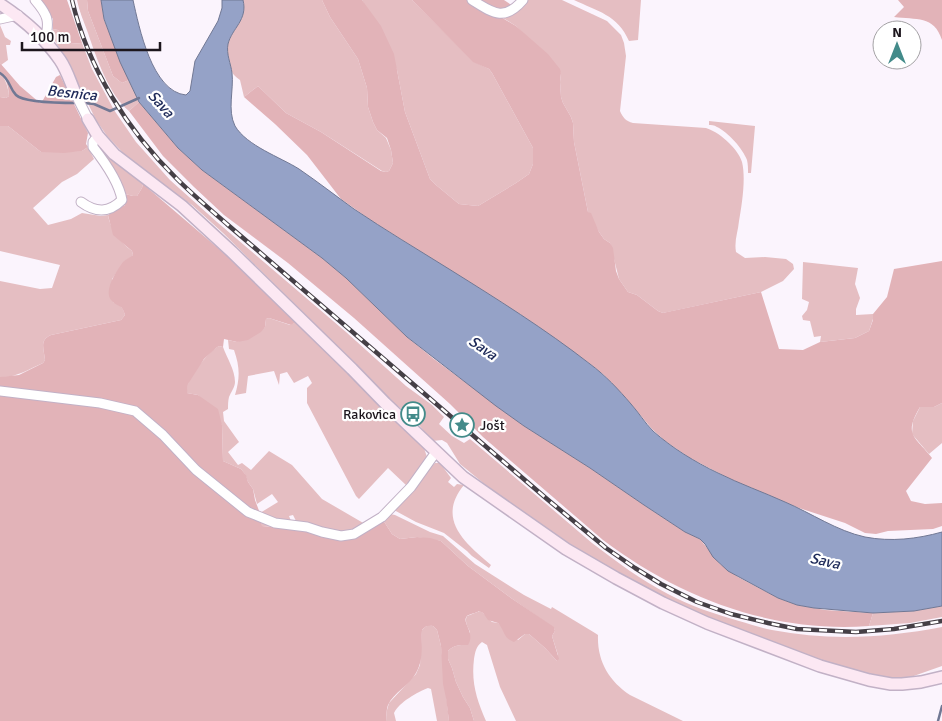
<svg xmlns="http://www.w3.org/2000/svg" width="942" height="721" font-family="Signika,sans-serif">
<style>
.green{fill:#e5bec2}
.forest{fill:#e2b3b8}
.water{fill:#95a2c7;stroke:#717894}
.lines{fill:none;stroke-linecap:round;stroke-linejoin:round}
.stream{stroke:#717894;stroke-width:2.5}
.street-casing{stroke:#c2b1c6;stroke-width:11}
.secondary-casing{stroke:#c2b1c6;stroke-width:14}
.street{stroke:#fff;stroke-width:9}
.secondary{stroke:#fce8f3;stroke-width:11}
.rail-casing{stroke:#453f46;stroke-width:4.5}
.rail{stroke:#fff;stroke-width:2.5;stroke-dasharray:8;stroke-linecap:butt}
.labels{text-anchor:middle;dominant-baseline:central;stroke-width:4.5;stroke-linejoin:round;paint-order:stroke}
.poi-label{font-size:14px;fill:#1c161d;stroke:#fff;text-anchor:end}
.water-label{font-size:15px;font-style:italic;fill:#1d2958;stroke:#fff}
</style>
<rect width="100%" height="100%" fill="#fbf4fd"/>
<g class="green">
<path d="M77,0H87L88,11L113,76L122,83L129,80L139,102L129,111C109,95 96,57 88,33C84,22 79,11 77,0Z"/>
<path d="M243,0H322L330,17L358,59L367,88L368,107L373,122L377,130L386,138L391,150L393,163L389,171L386,172L382,171L321,132L286,113L258,86L244,97L240,80C232,74 232,73 230,64C229,57 226,51 228,44C232,28 248,20 243,0Z"/>
<path d="M362,0H412L473,61L489,69L492,73L533,148V164L529,174L516,183L478,206L459,204L436,185L430,179L405,112L397,70Z"/>
<path d="M527,0H562L607,21L621,35L624,43L626,56L620,111C623,118 626,121 633,123L706,128C715,131 722,136 729,143C734,148 740,155 742,162C746,178 742,204 739,221C738,232 734,241 736,252L745,258L765,257L786,259L793,264L794,269L783,281L761,292L663,313L658,311L637,295L628,292L619,279L610,243L604,239L599,232L588,212L574,142L573,123L571,117L563,103L561,97L560,82L561,73L516,26L503,18Z"/>
<path d="M574,0H641L638,40L629,41C618,15 597,11 574,0Z"/>
<path d="M0,25L5,37L11,41L10,45H6L8,60L1,65L0,63Z"/>
<path d="M53,29L58,30L68,44L82,43L92,69L114,110L136,142L170,180L217,222L346,332L406,386L432,405L444,417L439,424L452,436L464,443L470,439L592,543C617,562 641,580 668,594C690,606 715,614 739,621C750,624 761,628 772,630C829,641 885,638 942,627V666L908,678H890L876,676L841,667L707,618L665,599L594,560L557,537L504,500L460,464L447,443L442,440L432,441L419,425V416L409,407L405,411L390,401L331,340L223,233L192,205L154,179L127,157L107,136L96,120L72,71L54,39Z"/>
<path d="M0,72C6,80 8,87 9,96L6,98L0,97Z"/>
<path d="M709,121L755,126L751,173H748C748,169 748,164 747,160C743,149 728,132 717,127C714,125 711,125 709,125Z"/>
<path d="M0,126H8L41,152L82,151L88,147L94,159L77,174L62,182L33,208L48,225L71,219L82,213L101,216L108,215C110,229 120,242 132,251L133,255L124,262L112,279L113,302C120,305 123,307 125,315L121,320L51,335C39,340 44,349 45,360L43,363C29,369 16,378 0,377V281L40,289L52,288L60,265L0,251Z"/>
<path d="M104,150L111,159L143,184L142,188L137,196H133L125,194L102,151Z"/>
<path d="M803,262L858,268L855,284L860,298L856,309V315L873,314V319L869,331L855,338L820,342L821,336L814,337L810,321L803,320L802,316L807,310L809,302L802,299Z"/>
<path d="M269,318L290,325L296,322L424,448L427,457L407,486L388,468L359,499L356,496L307,403V388L312,383L308,376L294,383L287,372L280,374L279,385L274,371L248,376L246,393L235,395C240,378 240,367 234,350L229,349L228,340L237,342L265,327L266,319Z"/>
<path d="M219,346L223,347C227,358 235,370 235,382C235,387 231,392 229,397C228,401 228,405 228,409L223,412L224,421L239,442L228,452L238,465L242,463L251,470L269,451L292,465L322,499L365,524L350,531L339,532L297,523L293,515L289,516L291,521L284,528L262,526L260,513L278,502L272,494L257,504L253,489L248,482L245,474L241,469L223,461L222,425L198,395L187,393C187,390 187,387 188,384C190,375 210,350 219,346Z"/>
<path d="M942,403V443L929,454L912,434L913,421L920,407H934Z"/>
<path d="M435,463H440L451,478L448,482L454,487L457,484L464,485C436,519 465,543 491,565L489,568L472,556L467,551L444,533L416,522L394,510Z"/>
<path d="M390,514L395,515L430,532L443,536L475,564L524,595L551,609L552,607L595,633L598,635C597,661 609,681 630,695L683,721H516L500,687L487,645L482,642C476,646 475,653 474,659C471,683 477,700 486,721H474L470,708L463,697L456,682L452,668L448,659V651C454,645 459,645 467,645L470,632C468,627 464,622 467,616L480,611L483,613L492,622L498,623L518,640L525,634H529L545,648L557,661L558,655L552,636L555,631L554,628L511,598L468,566L441,541L417,537L400,539L392,534L383,520Z"/>
<path d="M942,606V617L910,623L869,626L873,613L914,611Z"/>
<path d="M429,625L433,626L437,630L441,646L449,721H437L431,689L428,688C418,692 399,702 394,713L396,721H386L387,710L389,703L416,674L420,665L422,630L425,627Z"/>
</g>
<g class="forest">
<path d="M39,0H67L82,43L68,44L58,30L53,29V19Z"/>
<path d="M87,0H101L104,20L129,80L122,83L113,76L88,11Z"/>
<path d="M322,0H362L381,26L394,54L405,112L430,179L436,185L459,204L478,206L516,183L529,174L533,164V148L492,73L489,69L473,62L412,0H504L513,6L499,16L516,26L548,54L560,69L561,73L560,82L561,97L563,103L571,117L573,123L574,142L588,212L591,213L599,232L604,239L610,243L613,248L616,271L619,279L628,292L637,295L658,311L663,313L667,312L761,292L779,349L803,350L820,342L855,338L869,331L873,320V314L887,297L894,269L942,261V403L934,407H920C903,436 915,436 932,458L906,491L911,501L925,504L942,503V526L933,529L888,531L876,534L865,533L845,523L799,508L734,481L690,458L665,441L652,429L631,404L604,375L589,363L526,318L372,221L341,199L307,155L275,124L244,97L258,86L286,113L321,132L381,171L386,172L389,171L393,163L391,150L387,138L377,130L373,122L368,107L367,88L358,59L330,17Z"/>
<path d="M898,0H942V40C934,15 916,20 894,17L904,7Z"/>
<path d="M0,63L20,86L40,103L43,100L56,77L60,75L88,133L86,144L88,147L82,151L64,153L41,152L8,126H0V97L6,98L9,96L8,87L5,78L0,72Z"/>
<path d="M139,102L178,148L202,170L322,258L346,278L407,337L434,359L524,426L590,468L644,505L685,532L700,539L720,564L738,577L778,598L797,605L825,610L873,613L869,626C771,633 680,598 603,540L483,437L450,404L354,318L288,263L224,215L194,187L163,156L129,111Z"/>
<path d="M143,184L239,266L296,322L291,325L269,318L266,319L265,327L261,332L248,340L237,342L224,339L223,347L219,346L216,348L204,359L188,384L187,393L198,395L218,409L222,425L223,461L241,469L246,475L248,482L253,489L255,500L261,516L262,526L302,530L320,536L372,528L376,526L383,520L392,534L400,539L417,537L430,538L441,541L468,566L511,598L554,627L555,631L552,636L559,659L557,661L545,648L529,634H525L514,642C503,638 505,631 498,623L488,620L483,613L479,611C477,613 469,614 467,616C461,623 476,632 468,645C459,645 454,645 448,651V659L452,668L456,682L463,697L470,708L474,721H449L446,698L443,684L441,646L437,630L433,626C428,625 425,626 422,630C421,645 424,659 416,673C410,685 393,693 388,705C386,710 387,716 386,721H0V377L19,375L43,363L45,360C44,349 39,340 51,335L121,320L125,315C122,304 119,308 112,301C102,292 117,270 123,262C126,259 130,257 133,255L132,251L113,235L108,215L125,205V194L133,196H137L142,188Z"/>
</g>
<path class="water" d="M101,0H133C139,27 152,92 186,95L190,91L195,61L218,21L222,8V0H243C248,20 232,28 228,44C226,54 231,64 232,73C234,90 227,110 235,126C247,146 280,157 299,169C318,182 336,196 354,209C385,230 417,249 449,269C497,299 545,329 590,364C605,375 619,390 631,404C639,413 645,423 653,431C672,448 695,462 718,473C740,484 763,492 785,502C811,513 837,531 865,537C891,542 917,539 942,532V606L914,611L873,613L814,608L797,605L778,598L728,571L713,557L705,544L700,539L685,532L644,505L590,468L524,426L496,406L407,337L346,278L322,258L202,170L178,148L139,102L120,62L104,19Z"/>
<g class="lines">
<g class="stream">
<path d="M0,73C10,79 9,88 16,95C24,103 66,103 78,103"/>
<path d="M84,103L94,104L110,111L139,98"/>
<path d="M938,721L942,706"/>
</g>
<g class="street-casing">
<g id="street">
<path d="M35,0C48,15 50,21 45,40"/>
<path d="M472,0C493,13 504,22 523,0"/>
<path d="M0,19L18,15"/>
<path d="M76,95L88,119"/>
<path d="M81,202C96,213 109,213 122,200C119,182 104,161 93,147V142L98,136"/>
<path d="M0,391L100,403L135,411L163,435L196,470L248,512L275,523L307,527L322,532L341,536L354,534L382,517L411,487L436,452"/>
</g>
</g>
<g class="secondary-casing">
<g id="secondary">
<path d="M0,4C23,19 44,37 60,60C67,70 71,84 76,95"/>
<path d="M88,119L98,136L114,154L182,206L232,252L352,369L385,403L463,477L566,549L616,578L663,603L707,623L820,666L869,680L891,684H902L921,682L942,677"/>
</g>
</g>
<use href="#street" class="street"/>
<use href="#secondary" class="secondary"/>
<g class="rail-casing">
<path id="rail" d="M72,0C88,68 127,130 177,179C193,195 211,210 228,225L547,499L606,548L635,568L661,584L697,602L731,614L768,623L797,629L856,632L894,629L942,621"/>
</g>
<use href="#rail" class="rail"/>
</g>
<defs>
<g id="bus-ring" transform="scale(1.25)"><circle r="9.5" fill="#fff" stroke="#438b8a" stroke-width="1.5"/><path d="M-5-6H5V4H4V6H2V4H-2V6H-4V4H-5ZM-3.5-4V0h7V-4ZM-3.5 1.2v1.5H-2V1.2ZM2 1.2v1.5H3.5V1.2Z" fill="#438b8a"/></g>
<g id="sight-ring" transform="scale(1.25)"><circle r="9.5" fill="#fff" stroke="#438b8a" stroke-width="1.5"/><path d="M0-6L1.8-2.2L6-1.7L2.9 1.2L3.7 5.4L0 3.3L-3.7 5.4L-2.9 1.2L-6-1.7L-1.8-2.2Z" fill="#438b8a"/></g>
</defs>
<g fill-rule="evenodd">
<use href="#bus-ring" x="413" y="414"/>
<use href="#sight-ring" x="462" y="425"/>
</g>
<g class="labels">
<g class="poi-label">
<text x="396" y="414">Rakovica</text>
<text x="480" y="425" text-anchor="start">Jošt</text>
</g>
<g class="water-label">
<text transform="translate(72 93) rotate(6)">Besnica</text>
<text transform="translate(161 104) rotate(48)">Sava</text>
<text transform="translate(483 348) rotate(35)">Sava</text>
<text transform="translate(825 561) rotate(13)">Sava</text>
</g>
</g>
<g transform="translate(897 45)"><circle r="24" fill="#ffffff" stroke="#a4a2a5"/>
<path d="M0-4L9 19L0 12L-9 19Z" fill="#438b8a"/>
<text y="-8" font-size="14" font-weight="bold" text-anchor="middle" fill="#1c161d">N</text>
</g>
<path d="M22 42v8h138v-8" fill="none" stroke="#1c161d" stroke-width="2.5"/>
<text x="30" y="42" font-size="15" fill="#1c161d" stroke="#ffffff" stroke-width="4" paint-order="stroke">100 m</text>
</svg>
